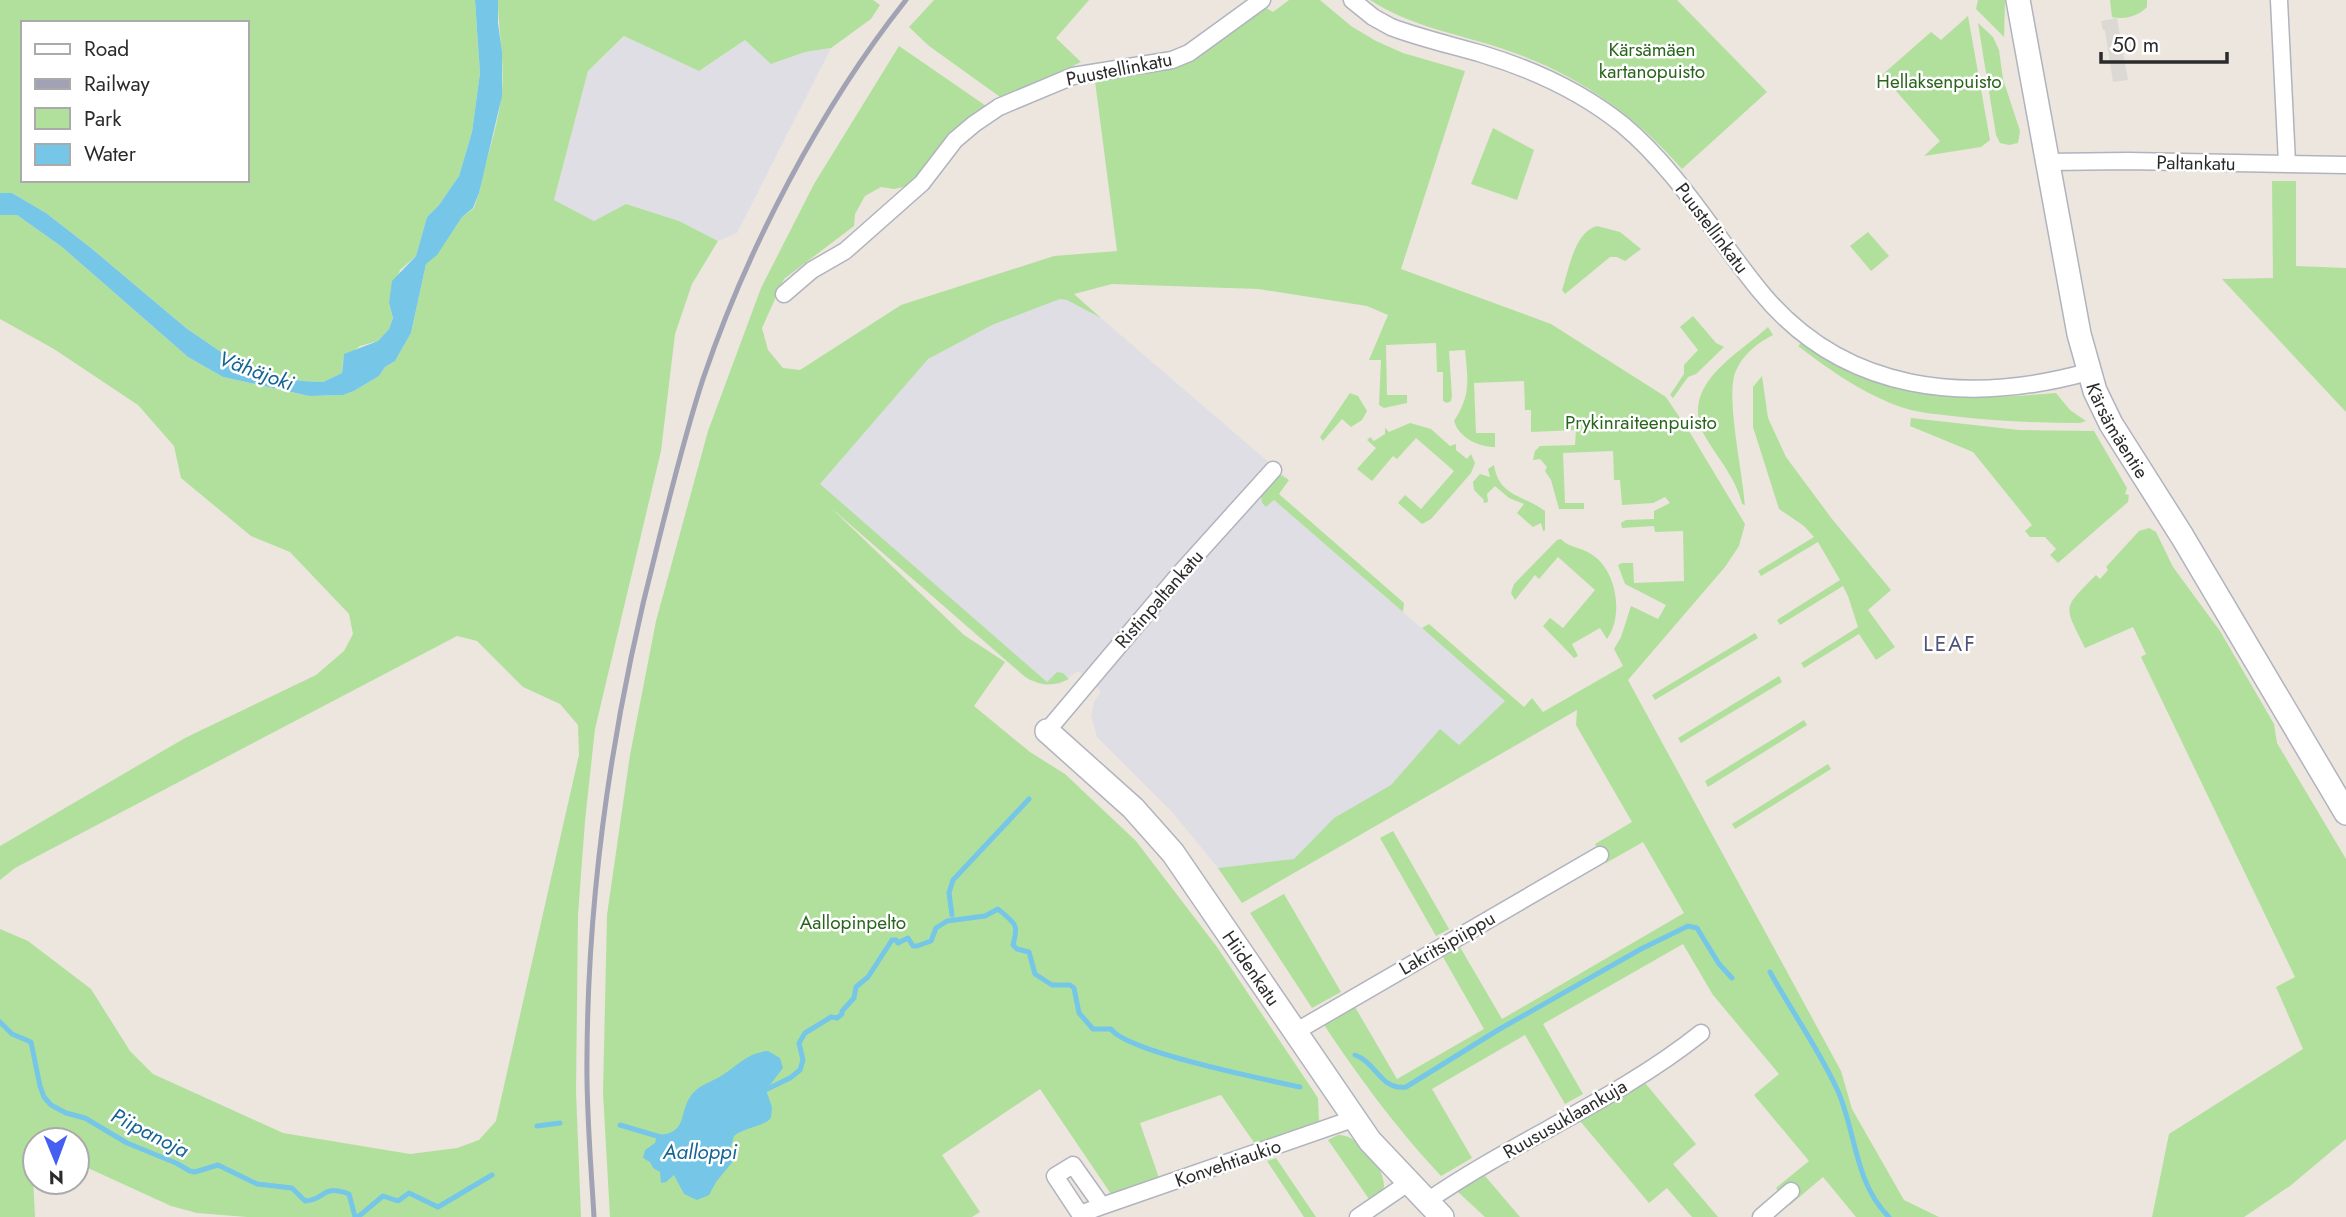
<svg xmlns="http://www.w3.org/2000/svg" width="2346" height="1217" font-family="Jost,sans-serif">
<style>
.industrial{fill:#e0dee5}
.green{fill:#b1e09d;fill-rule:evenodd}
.plaza{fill:#dcd9d4}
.water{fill:#76c6e8}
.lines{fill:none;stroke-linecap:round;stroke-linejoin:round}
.stream{stroke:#76c6e8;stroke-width:5}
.street-casing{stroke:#b1b3be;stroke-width:19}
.secondary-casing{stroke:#b1b3be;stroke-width:26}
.street{stroke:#fff;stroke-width:16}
.secondary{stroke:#fff;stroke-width:23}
.rail{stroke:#a1a3b4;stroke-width:5}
.labels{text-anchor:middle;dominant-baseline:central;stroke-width:5;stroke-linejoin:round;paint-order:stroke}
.park-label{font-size:19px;fill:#2a651e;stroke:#fff}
.street-label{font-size:19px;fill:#2b2b2b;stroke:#fff}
.water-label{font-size:21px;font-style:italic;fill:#146495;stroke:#fff}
.neighbourhood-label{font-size:21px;letter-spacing:2px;fill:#4d5379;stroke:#fff}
</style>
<rect width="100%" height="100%" fill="#ece6de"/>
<g class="industrial">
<path d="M625,36L699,71L745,40L772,64L805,52L831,48L737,233L718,241L679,221L626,204L594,221L554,201L588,71Z"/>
<path d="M1073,294L1287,478L1274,500L1540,731L1242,903L1218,868L1173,813L1097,737L1091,716L1094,702L1101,691L1078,671L1060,684L1044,685L1030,680L811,489L959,319Z"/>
</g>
<g class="green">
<path d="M0,0H475L480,73L472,132L459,176L439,205L427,217L416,256L400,270L389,303L393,318L389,329L378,341L360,346L343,359L342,373L323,382L301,381L264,372L221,352L186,328L91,248L46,213L12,193H0ZM23,23H247V180H23Z"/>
<path d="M498,0H873L880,5L871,19L831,48L805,52L771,64L745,40L699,71L624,36L588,71L554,200L594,221L626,204L679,221L718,241L692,284L675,334L661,451L595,729L585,821L578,915L576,1091L581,1217H247L197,1213L171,1206L77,1163V1140H35V1176L33,1178L35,1217H0V929L28,941L91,989L130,1051L153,1074L283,1133L410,1154L457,1148L479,1140L496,1121L579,755L578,725L560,704L523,687L477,641L457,636L15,868L0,880V846L185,738L316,675L344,651L353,634L349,614L290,552L251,536L181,478L174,446L138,405L54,349L0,319V215H17L62,247L188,357L223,377L309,396L343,395L354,391L379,376L385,367L395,361L411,333L426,264L437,254L462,217L474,208L479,193C485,161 497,130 501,98C506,65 498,32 498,0Z"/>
<path d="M934,0H1089L1056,38L1081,62L1003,99L929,46L909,27Z"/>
<path d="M1289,0H1320L1351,26L1376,41L1403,53L1465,71L1401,269L1551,324L1666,397L1692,436L1745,524L1739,546L1725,567L1628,680L1841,1071L1852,1109L1904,1200L1939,1217H1856L1823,1177L1790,1205L1786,1185L1778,1191L1776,1188L1809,1161L1754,1095L1779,1074L1713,995L1683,944L1543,1024L1583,1094L1565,1104L1525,1035L1432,1089L1472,1158L1441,1176C1397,1129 1360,1079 1324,1025L1355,1007L1397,1079L1484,1029L1443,957L1460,947L1502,1019L1684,913L1643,842L1606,863L1595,844L1632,822L1576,725L1577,710L1242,903L1218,868L1294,859L1334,818L1391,785L1440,729L1459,745L1505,701L1422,628L1429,624L1524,707L1532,698L1543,712L1623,666L1614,649L1621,637L1631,606L1658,619L1666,605L1625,584L1618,565L1622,563H1633L1634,583L1684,581L1683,531L1655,532L1654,526L1622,528L1621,523L1626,520L1654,519V511L1670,503L1665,497L1653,503L1622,505L1620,480H1614L1613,451L1563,453L1565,503H1584V509H1559L1551,480L1545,471L1547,467L1540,459L1533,460L1535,451L1540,446L1575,445L1576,430L1531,432V410H1525L1524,381L1474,383L1476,433H1495V447C1479,447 1459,438 1454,421C1471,395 1468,381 1465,350L1449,351L1452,396L1451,401L1447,403L1443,401V372H1437L1436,343L1386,345L1387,395H1407V403L1384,408L1379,405L1381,360H1369L1388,315L1367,306L1258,289L1112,284L1074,294L1101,318L1067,300L1060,299L992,325L928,359L820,484L1047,682L1057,672L1063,673L1069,679C1053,687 1039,686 1024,676L830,507L964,635L1005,662L974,706L1030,752L1065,774L1136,841L1217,947L1318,1098L1319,1122L1255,1144L1221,1095L1140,1123L1159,1178L1111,1194L1040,1089L942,1155L980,1212L972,1217H610L603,1093L607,915L630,755L656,621L708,431L761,288L814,184L899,46L989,108L954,131L908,186L894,189L881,187L865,196L855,214L854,226L784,279L762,328L768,350L783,368L800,370L901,305L1054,256L1117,251L1095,81H1105V76L1140,72L1263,6L1273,12Z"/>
<path d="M1370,0H1677L1767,92L1682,169C1634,114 1575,73 1506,50C1460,34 1411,27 1370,0Z"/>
<path d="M1978,0H2005L2004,37L1976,9Z"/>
<path d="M2110,0H2147V7C2138,16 2126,20 2112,17Z"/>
<path d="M1968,16L1990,140L1981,147L1924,156L1940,141L1882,75L1931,32L1941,40Z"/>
<path d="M1978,23L1993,37L1999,50L2003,79L2020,131L2018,143L2009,145L2000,143L1996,135Z"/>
<path d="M1493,128L1534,150L1517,200L1471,184Z"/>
<path d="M2272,181H2296V266L2346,268V412L2222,279L2273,278Z"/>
<path d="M1597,226L1620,232L1641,249L1625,261L1617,257H1610L1565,294L1562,290C1569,270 1574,232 1597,226Z"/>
<path d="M1868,232L1889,256L1871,271L1850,246Z"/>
<path d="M1693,316L1716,343L1724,347L1696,374L1688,377L1673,398L1670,395L1684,374V365L1698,350L1680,327Z"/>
<path d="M1768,327L1773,335C1757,343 1742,355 1735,373C1726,398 1743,474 1745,505L1742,504C1736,478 1719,460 1706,438C1677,386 1735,357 1768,327Z"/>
<path d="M1801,343H1805C1892,403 1954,401 2056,393L2070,410L2086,421L2080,423C2037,423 1995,421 1952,416C1936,414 1920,413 1904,408C1865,395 1831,371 1798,346Z"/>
<path d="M1762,376L1768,418L1786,457L1832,519L1891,590L1868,610L1895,647L1876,660L1859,634L1804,668L1801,663L1858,627L1848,596L1843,586L1780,625L1777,620L1840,580L1818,542L1761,576L1758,571L1814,537L1804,526L1779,509L1753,427V387Z"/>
<path d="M1350,393L1358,396L1367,411L1362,420L1351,427L1342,419L1323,441L1320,437Z"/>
<path d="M1911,418L2019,430L2094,431L2127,488L2125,494L2129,495L2128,502L2058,563L2050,555L2056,549L2045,537H2030L2025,531L2032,525L1973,452L1910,426Z"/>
<path d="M1410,423L1431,429L1450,446L1456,444V450L1467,459L1471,454L1475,463L1471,473L1431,519L1422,524L1398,503L1405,495L1421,509L1454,471L1416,438L1397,459L1393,456L1372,481L1357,469L1376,448L1367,440L1370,437L1374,441L1385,434V428L1389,432Z"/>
<path d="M1494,465C1499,497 1524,495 1545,511V530L1543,531L1541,523L1533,527L1517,513L1524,504L1509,498L1495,486L1487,494L1488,502L1483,503L1484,500L1474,490L1473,482L1480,474L1490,477L1488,469Z"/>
<path d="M1279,474L1289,480L1279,494L1404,603L1403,612L1274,500L1266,507L1262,503L1261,495Z"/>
<path d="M2149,528L2156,532L2173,567L2220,631L2274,724L2277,743L2346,859V1139L2290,1186L2244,1217H2152L2169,1134L2303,1049L2276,987L2295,977L2141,657L2146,654L2133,627L2085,648C2064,605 2061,610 2096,575L2100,579L2108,570L2106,567L2139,531Z"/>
<path d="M1561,539C1569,548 1581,547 1591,554C1617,570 1624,615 1607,639L1600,628L1572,644L1578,656L1574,658L1543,626L1550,618L1563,628L1595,590L1558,557L1539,579L1535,575L1515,600L1511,593L1514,584L1557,540Z"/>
<path d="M1755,633L1758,638L1655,700L1652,695Z"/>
<path d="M1779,676L1782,682L1681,743L1678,738Z"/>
<path d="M1804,720L1807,725L1708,787L1705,781Z"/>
<path d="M1828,764L1831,769L1735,829L1732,824Z"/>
<path d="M1393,831L1449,929L1436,936L1380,838Z"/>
<path d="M1284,894L1341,992L1312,1008L1250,913Z"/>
<path d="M1645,1083L1696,1144L1673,1164L1718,1217H1692L1667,1188L1649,1203L1580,1121Z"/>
<path d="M1338,1135C1360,1135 1384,1166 1384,1187L1380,1193L1369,1199L1328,1140Z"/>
<path d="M1276,1158L1316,1217H1304L1267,1161Z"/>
<path d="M1485,1176L1520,1217H1485L1457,1191Z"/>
</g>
<path class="plaza" d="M2117,18L2128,80L2113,82L2105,30H2103L2101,21Z"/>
<g class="water">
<path d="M475,0H498V23L502,52V96L479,193L473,208L462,217L437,255L426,264L411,333L395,361L385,367L379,376L354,391L343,395L309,396L223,377L188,357L62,247L17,215H0V193H12L46,213L91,248L186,328L221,352L264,372L301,381L323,382L342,373L344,354L378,341L389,329L393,318L389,303L392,281L416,256L427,217L439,205L459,176L472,132L480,73Z"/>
<path d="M768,1051L780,1058L783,1068L766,1090L772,1107L771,1118C763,1127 745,1127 734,1136L731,1146L734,1160L716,1182L709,1195L697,1200L684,1194L674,1175L666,1182L661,1183L660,1172L653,1168L650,1162L643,1158L645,1150L655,1143L657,1135C690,1134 677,1111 693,1093C700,1085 711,1082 721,1076C737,1066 748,1052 768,1051Z"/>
</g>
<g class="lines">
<g class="stream">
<path d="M952,915L949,893L953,880L1029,799"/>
<path d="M1770,972C1792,1012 1818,1048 1837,1089C1856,1130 1854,1183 1889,1217"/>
<path d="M0,1022L12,1034L31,1042L40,1086L44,1097L51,1105L66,1113L85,1118L127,1143L176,1163L190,1171L195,1172L218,1165L257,1184L292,1188L305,1201C328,1199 320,1184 349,1194L355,1217"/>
<path d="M1355,1055C1376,1062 1381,1091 1406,1087L1498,1030L1641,949L1688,926L1697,928L1719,964L1732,978"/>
<path d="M761,1092L790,1078L800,1070L803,1060L799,1043L805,1033L831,1017L837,1018L842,1014V1011L854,998L856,987L868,977L892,940H896L898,943L908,938L913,946H917L931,941L936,928L947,921L985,916L998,909C1015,924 1019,923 1013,945L1017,949L1029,952L1035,974L1052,985H1070L1074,988L1079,1013L1093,1029H1111C1127,1052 1267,1080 1300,1087"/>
<path d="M620,1125L664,1138"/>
<path d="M537,1126L560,1123"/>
<path d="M358,1217L383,1196L398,1201L409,1193L438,1207L492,1175"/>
</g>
<g class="street-casing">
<g id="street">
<path d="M1352,0L1373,17L1391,27C1420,38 1451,45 1482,54C1532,69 1582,92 1623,125C1678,171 1715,236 1760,291C1844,394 1968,405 2088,372"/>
<path d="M2279,0L2287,163"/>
<path d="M2047,162L2128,161L2346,165"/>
<path d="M784,294L812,270L845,251L922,183L955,140L974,124L999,107L1073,76L1172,60L1189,53L1262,0"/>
<path d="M1047,731L1182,571L1273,470"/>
<path d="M1295,1032L1600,855"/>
<path d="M1426,1202C1514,1141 1617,1100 1701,1033"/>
<path d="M1102,1206L1073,1165L1055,1176L1080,1214L1102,1206L1347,1121L1354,1119"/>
<path d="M1358,1217L1408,1183"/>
<path d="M1761,1217L1791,1191"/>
</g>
</g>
<g class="secondary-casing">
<g id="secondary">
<path id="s1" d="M2018,0L2079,334L2095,391L2111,424L2182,536L2346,813"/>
<path id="s2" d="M1047,731L1133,808L1173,853L1370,1141L1442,1217"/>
</g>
</g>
<use href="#street" class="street"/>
<use href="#secondary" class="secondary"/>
<path class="rail" d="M594,1217C591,1164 586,1110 587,1056C588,884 614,713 657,547C671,491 685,434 703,379C747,249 821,107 906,0"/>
</g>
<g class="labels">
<g class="park-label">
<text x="1652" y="49">Kärsämäen<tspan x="1652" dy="22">kartanopuisto</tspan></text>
<text x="1939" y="81">Hellaksenpuisto</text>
<text x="1641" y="422">Prykinraiteenpuisto</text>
<text x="853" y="922">Aallopinpelto</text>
</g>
<g class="street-label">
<text transform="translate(1119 69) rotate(-11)">Puustellinkatu</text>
<text transform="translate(2196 163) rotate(1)">Paltankatu</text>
<text transform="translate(1712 228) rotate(53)">Puustellinkatu</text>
<text stroke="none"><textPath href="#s1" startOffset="444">Kärsämäentie</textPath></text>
<text transform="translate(1159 599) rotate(-49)">Ristinpaltankatu</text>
<text transform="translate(1447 943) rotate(-30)">Lakritsipiippu</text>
<text stroke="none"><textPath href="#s2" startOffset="315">Hiidenkatu</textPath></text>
<text transform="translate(1565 1119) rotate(-30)">Ruususuklaankuja</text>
<text transform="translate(1228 1163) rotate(-19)">Konvehtiaukio</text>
</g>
<g class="water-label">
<text transform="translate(256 371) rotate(20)">Vähäjoki</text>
<text transform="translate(150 1133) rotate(27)">Piipanoja</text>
<text x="700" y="1152">Aalloppi</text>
</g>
<g class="neighbourhood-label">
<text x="1950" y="644">LEAF</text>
</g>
</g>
<rect x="21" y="21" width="228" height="161" fill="#ffffff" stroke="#aaaaaa" stroke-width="2"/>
<rect x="35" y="44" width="35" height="10" fill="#ffffff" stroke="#aaaaaa" stroke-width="2"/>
<text x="84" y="56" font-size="21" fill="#2b2b2b">Road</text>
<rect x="35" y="79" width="35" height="10" fill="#a1a3b4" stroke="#aaaaaa" stroke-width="2"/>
<text x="84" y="91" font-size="21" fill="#2b2b2b">Railway</text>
<rect x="35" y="108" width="35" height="21" fill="#b1e09d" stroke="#aaaaaa" stroke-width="2"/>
<text x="84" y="126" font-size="21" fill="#2b2b2b">Park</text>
<rect x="35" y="144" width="35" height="21" fill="#76c6e8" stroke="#aaaaaa" stroke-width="2"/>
<text x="84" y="161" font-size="21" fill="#2b2b2b">Water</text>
<g transform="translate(56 1161) rotate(179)"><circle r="33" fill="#ffffff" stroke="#aaaaaa" stroke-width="2"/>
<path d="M0-5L12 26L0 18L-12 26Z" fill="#465ff1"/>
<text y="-10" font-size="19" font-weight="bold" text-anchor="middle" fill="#2b2b2b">N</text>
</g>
<path d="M2101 52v10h126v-10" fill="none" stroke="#2b2b2b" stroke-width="3.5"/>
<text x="2112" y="52" font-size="21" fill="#2b2b2b" stroke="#ffffff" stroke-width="5" paint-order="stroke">50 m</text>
</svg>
